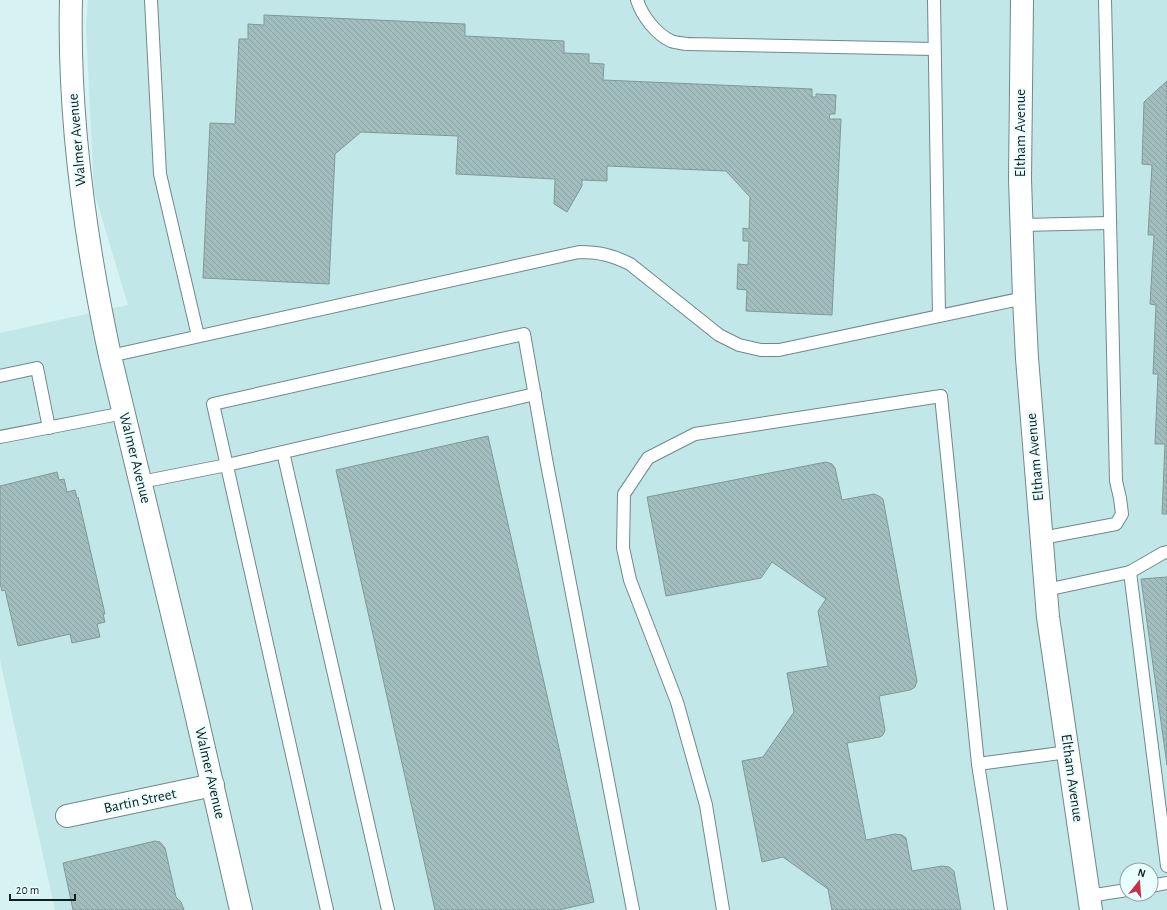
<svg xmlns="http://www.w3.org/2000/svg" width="1167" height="910" font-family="'Alegreya Sans',sans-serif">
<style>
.built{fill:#c2e7e8;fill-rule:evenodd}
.building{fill:url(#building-back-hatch);stroke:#7f9999}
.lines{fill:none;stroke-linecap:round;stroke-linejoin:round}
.service-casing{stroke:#70898a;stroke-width:14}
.minor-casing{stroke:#70898a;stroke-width:24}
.service{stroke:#fff;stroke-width:12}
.minor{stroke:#fff;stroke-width:22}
.labels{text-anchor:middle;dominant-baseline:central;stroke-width:3.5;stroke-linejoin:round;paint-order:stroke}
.street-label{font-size:15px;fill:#131e1e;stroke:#e8feff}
</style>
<defs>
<pattern id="building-back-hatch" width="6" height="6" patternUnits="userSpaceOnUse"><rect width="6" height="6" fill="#a2bdbe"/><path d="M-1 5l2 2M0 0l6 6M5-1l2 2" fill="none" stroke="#8ba2a3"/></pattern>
</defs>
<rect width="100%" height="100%" fill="#d6f2f3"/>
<path class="built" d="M88,0H1167V910H55L0,660V333L128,305L94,192L86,27ZM1127,870H1151V894H1127Z"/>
<g class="building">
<path d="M264,15L465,24V36L564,41V53L589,54V63L604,64L603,80L812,89V97H816V94L836,95L835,114H830L829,119H841L832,315L746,311L747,290L737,289L738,264L748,265L749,241H743V228L749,229L750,197L726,171L607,166V181L582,180V186L567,212L554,204L555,179L456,174L458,136L361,132L335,154L329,284L203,278L210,123L235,124L239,39H248V24L264,25Z"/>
<path d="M1167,81V514H1162L1165,444H1155L1158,374H1153L1156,305L1150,304L1154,235H1148L1152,165L1142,164L1144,102Z"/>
<path d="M488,436L594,902L559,910H435L336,470Z"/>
<path d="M826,462L832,464L835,468L842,500L874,494L879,496L883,499L917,681L915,687L910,690L879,696L885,730L883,735L880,737L847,743L866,840L895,834L902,835L906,838L912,871L942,866L949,867L954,871L961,910H832L828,889L783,857L762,862L742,761L763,757L794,712L787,673L828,666L818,611L826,599L772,562L761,578L666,596L647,497Z"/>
<path d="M57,472L59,480L64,479L67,492L75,490L77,498L78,497L105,614H103L105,622L97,624L100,637L72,643L70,634L18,646L5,590L2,591L0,583V486Z"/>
<path d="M1167,577V765L1141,579Z"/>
<path d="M155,841L160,842L165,848L176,897L181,902L184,910H73L63,863Z"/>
</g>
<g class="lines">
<g class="service-casing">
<g id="service">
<path d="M151,0L160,174L198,336"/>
<path d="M637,0C642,16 656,34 671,41C676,43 682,43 687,44L934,49"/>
<path d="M934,0L939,316"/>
<path d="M1021,225L1110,223"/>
<path d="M110,356L579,252C599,252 612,255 630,264L719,335L739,345L761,350H779L1024,298"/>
<path d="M0,376L37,368L49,428"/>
<path d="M0,437L124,413"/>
<path d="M283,452L388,910"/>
<path d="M141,482L227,465L535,394"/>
<path d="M1042,538L1116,524L1122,514L1120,498L1116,481L1105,0"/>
<path d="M1130,572L1167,866"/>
<path d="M1046,590L1130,572L1163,553L1167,552"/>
<path d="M978,764L1068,752"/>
<path d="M1151,886L1167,883"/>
<path d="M1089,896L1127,890"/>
<path d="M327,910L213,404L524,334L546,459L633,910"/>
<path d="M723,910L706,805L677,702L630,580L623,548L624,494L648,458L695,434L941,396L978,764L1001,910"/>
</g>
</g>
<g class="minor-casing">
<g id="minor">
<path d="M71,0C68,120 85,239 110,356L194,705L241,910"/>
<path d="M1022,0L1020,179L1024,298L1027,358L1048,617L1091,910"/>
<path d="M67,816L213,785"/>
</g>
</g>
<use href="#service" class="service"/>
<use href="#minor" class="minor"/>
</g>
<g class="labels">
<g class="street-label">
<text transform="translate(1020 133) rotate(-90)">Eltham Avenue</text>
<text transform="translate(77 140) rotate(-95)">Walmer Avenue</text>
<text transform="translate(1035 457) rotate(-95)">Eltham Avenue</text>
<text transform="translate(135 458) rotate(76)">Walmer Avenue</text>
<text transform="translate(210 773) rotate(77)">Walmer Avenue</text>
<text transform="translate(1072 778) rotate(82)">Eltham Avenue</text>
<text transform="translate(140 801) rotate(-12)">Bartin Street</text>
</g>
</g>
<g transform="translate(1139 882) rotate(17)"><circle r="19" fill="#e8feff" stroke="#93a4a5"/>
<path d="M0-3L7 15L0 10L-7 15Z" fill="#c33248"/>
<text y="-6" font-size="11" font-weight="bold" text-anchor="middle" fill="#131e1e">N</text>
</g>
<path d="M10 894v6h65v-6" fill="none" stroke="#131e1e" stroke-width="2"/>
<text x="16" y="894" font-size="12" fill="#131e1e" stroke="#e8feff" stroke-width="3" paint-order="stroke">20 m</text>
</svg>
